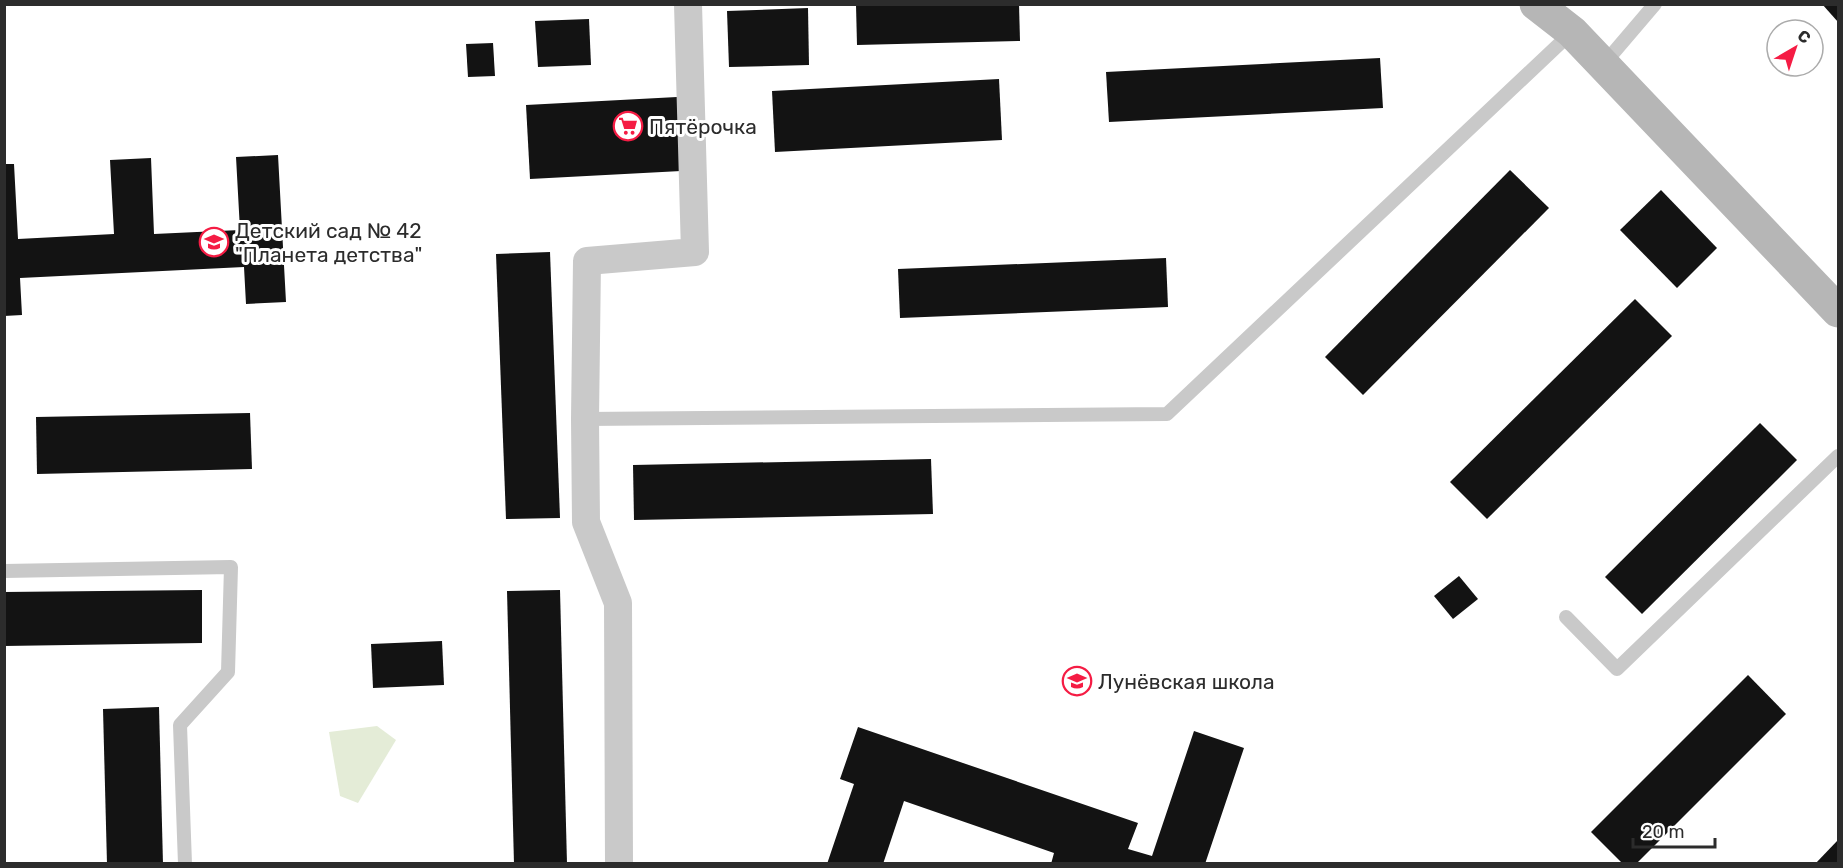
<svg xmlns="http://www.w3.org/2000/svg" width="1843" height="868" font-family="Rubik,sans-serif">
<style>
.green{fill:#e4ecd7}
.building{fill:#131313}
.lines{fill:none;stroke-linecap:round;stroke-linejoin:round}
.lane{stroke:#c9c9c9;stroke-width:14}
.street{stroke:#c9c9c9;stroke-width:28}
.secondary{stroke:#b6b6b6;stroke-width:33}
.labels{text-anchor:middle;dominant-baseline:central;stroke-width:6;stroke-linejoin:round;paint-order:stroke}
.poi-label{font-size:21px;fill:#2c2c2c;stroke:#fff;text-anchor:start}
</style>
<rect width="100%" height="100%" fill="#fff"/>
<path class="green" d="M377,726L396,740L358,803L340,796L329,732Z"/>
<g class="building">
<path d="M1019,4L1020,41L857,45L856,5Z"/>
<path d="M1822,4H1838V22Z"/>
<path d="M808,8L809,65L729,67L727,11Z"/>
<path d="M589,19L591,65L538,67L535,21Z"/>
<path d="M493,43L495,76L468,77L466,44Z"/>
<path d="M1380,58L1383,108L1109,122L1106,72Z"/>
<path d="M999,79L1002,140L775,152L772,91Z"/>
<path d="M677,97L681,171L530,179L526,105Z"/>
<path d="M278,155L286,302L246,304L244,267L20,278L22,315L4,316V164H14L18,239L114,234L110,160L151,158L154,234L240,230L236,157Z"/>
<path d="M1510,170L1549,208L1363,395L1325,357Z"/>
<path d="M1661,190L1717,248L1677,288L1620,230Z"/>
<path d="M550,252L560,518L506,519L496,254Z"/>
<path d="M1166,258L1168,307L900,318L898,269Z"/>
<path d="M1635,299L1672,336L1487,519L1450,482Z"/>
<path d="M250,413L252,469L37,474L36,417Z"/>
<path d="M1760,423L1797,460L1642,614L1605,577Z"/>
<path d="M931,459L933,514L634,520L633,465Z"/>
<path d="M1459,576L1478,599L1453,619L1434,596Z"/>
<path d="M202,590V643L4,646V592Z"/>
<path d="M560,590L567,864H514L507,591Z"/>
<path d="M442,641L444,685L373,688L371,644Z"/>
<path d="M1748,675L1786,714L1636,864H1623L1591,832Z"/>
<path d="M159,707L163,864H107L103,709Z"/>
<path d="M858,727L1138,823L1128,849L1152,856L1194,731L1244,748L1205,864H1051L1054,853L904,801L883,864H827L854,784L840,779Z"/>
<path d="M1838,840V864H1815Z"/>
</g>
<g class="lines">
<g class="lane">
<path d="M1603,65L1655,4"/>
<path d="M585,419L1167,414L1572,32"/>
<path d="M4,571L231,567L228,672L180,725L185,864"/>
<path d="M1566,617L1617,669L1838,456"/>
</g>
<path class="street" d="M619,864L618,603L586,522L585,419L587,261L695,252L688,4"/>
<path class="secondary" d="M1536,4L1572,32L1838,311"/>
</g>
<defs>
<g id="supermarket-ring" transform="scale(1.5)"><circle r="9.5" fill="#fff" stroke="#f51c44" stroke-width="1.5"/><path d="M-6-5.5h2.5l.6 2H6L4.5 2H-2.5L-4.4-4H-6ZM-1.5 3.2a1.3 1.3 0 1 0 .1 0ZM3 3.2a1.3 1.3 0 1 0 .1 0Z" fill="#f51c44"/></g>
<g id="school-ring" transform="scale(1.5)"><circle r="9.5" fill="#fff" stroke="#f51c44" stroke-width="1.5"/><path d="M0-5L7-2L0 1L-7-2ZM-4 1L0 2.5L4 1V4Q0 6-4 4Z" fill="#f51c44"/></g>
</defs>
<g fill-rule="evenodd">
<use href="#supermarket-ring" x="628" y="126"/>
<use href="#school-ring" x="214" y="242"/>
<use href="#school-ring" x="1077" y="681"/>
</g>
<g class="labels">
<g class="poi-label">
<text x="649" y="126">Пятёрочка</text>
<text x="235" y="230">Детский сад № 42<tspan x="235" dy="24">"Планета детства"</tspan></text>
<text x="1098" y="681">Лунёвская школа</text>
</g>
</g>
<rect width="1843" height="868" fill="none" stroke="#2c2c2c" stroke-width="12"/>
<g transform="translate(1795 48) rotate(39)"><circle r="28" fill="#ffffff" stroke="#ababab" stroke-width="1.5"/>
<path d="M0-4.5L10 22L0 15L-10 22Z" fill="#f51c44"/>
<text y="-9" font-size="16" font-weight="bold" text-anchor="middle" fill="#2c2c2c">С</text>
</g>
<path d="M1633 838v9h82v-9" fill="none" stroke="#2c2c2c" stroke-width="3"/>
<text x="1642" y="838" font-size="18" fill="#2c2c2c" stroke="#ffffff" stroke-width="4.5" paint-order="stroke">20 m</text>
</svg>
